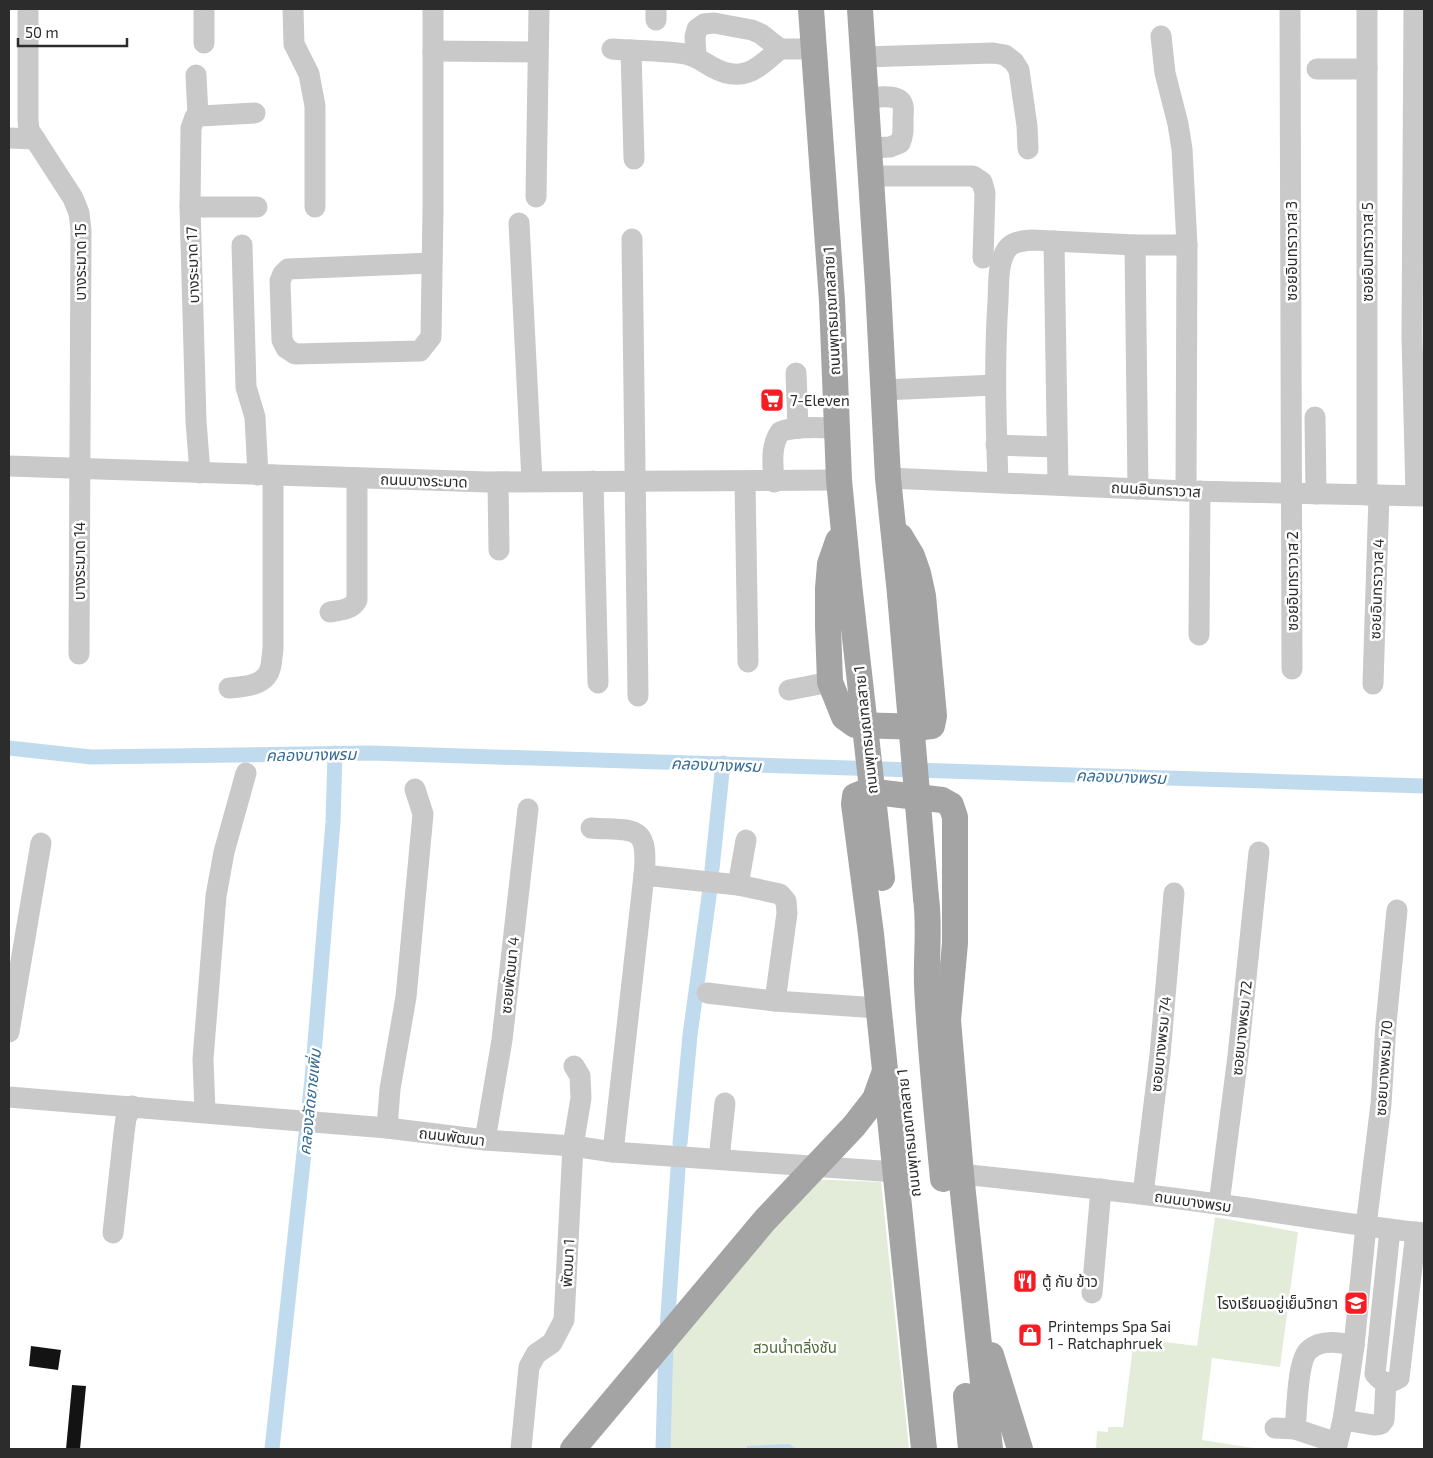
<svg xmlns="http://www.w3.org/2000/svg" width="1433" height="1458" font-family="'Exo 2','Noto Sans Thai',sans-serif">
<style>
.green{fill:#e2ecd8}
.water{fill:#c1dbee}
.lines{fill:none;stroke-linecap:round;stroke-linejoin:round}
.canal{stroke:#c1dbee;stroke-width:15}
.building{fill:#131313}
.minor{stroke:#c9c9c9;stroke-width:21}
.major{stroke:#a4a4a4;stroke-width:26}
.major-bridge{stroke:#a4a4a4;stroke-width:26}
.labels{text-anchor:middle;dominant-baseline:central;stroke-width:5;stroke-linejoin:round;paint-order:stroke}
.street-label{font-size:15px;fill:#2c2c2c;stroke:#fff}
.poi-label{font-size:15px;fill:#2c2c2c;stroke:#fff;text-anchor:start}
.park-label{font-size:15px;fill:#4d6b36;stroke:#fff}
.water-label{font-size:16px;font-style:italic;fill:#346b95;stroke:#fff}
</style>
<rect width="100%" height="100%" fill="#fff"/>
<g class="green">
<path d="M807,1179L881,1182L909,1449H669L672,1329Z"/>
<path d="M1215,1217L1298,1232L1280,1367L1212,1358L1202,1440L1260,1449H1096L1097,1431L1108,1432V1427H1123L1134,1338L1197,1346Z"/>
</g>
<path class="water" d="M789,1444L797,1449H747V1446Z"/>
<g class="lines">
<g class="canal">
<path d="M9,748L91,757L370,753L1424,786"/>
<path d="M712,869L723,763"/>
<path d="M680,1143L690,1035L710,889"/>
<path d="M272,1449L312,1079L333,822L335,753"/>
<path d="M663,1449L666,1344L678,1169"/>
</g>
</g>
<g class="building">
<path d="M31,1346L61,1350L58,1370L29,1366Z"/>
<path d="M72,1385L86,1386L80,1449H66Z"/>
</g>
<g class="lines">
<g class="minor">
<path d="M28,9V120L29,130L73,198L79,213L81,230L79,654"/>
<path d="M204,9V43"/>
<path d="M293,9L294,44L309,74L315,106V207"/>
<path d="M656,9V20"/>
<path d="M1290,9L1292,669"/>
<path d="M1414,9L1412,338L1416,495"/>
<path d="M1161,36L1165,73L1178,124L1182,149L1187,245L1186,491"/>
<path d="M612,49C636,51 662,50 685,54C696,56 703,62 712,67C743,84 757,69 780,49H813"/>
<path d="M631,50L634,159"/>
<path d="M433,51L538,52"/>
<path d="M696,57L695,37L697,29L704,24L714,23L752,30L761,34L780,49"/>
<path d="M863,57L993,53L1005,55L1014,62L1019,70L1027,126L1028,149"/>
<path d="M1317,69H1367"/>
<path d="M196,75L198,116"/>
<path d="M865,98C875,98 900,92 903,106C904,110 903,115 903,118C903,127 904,135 900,143L890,147L868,148"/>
<path d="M9,138L35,139"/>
<path d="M870,176H973L982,182L985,193L983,258"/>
<path d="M536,197L539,9"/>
<path d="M190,207H257"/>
<path d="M519,223L532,481"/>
<path d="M632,239L638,696"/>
<path d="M1054,241L1058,484"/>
<path d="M242,245L246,387L255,417L258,475"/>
<path d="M1135,245L1138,489"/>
<path d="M432,263L288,269L283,274L280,281L282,340L286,348L295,354L420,351L431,337L433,210V9"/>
<path d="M796,373L798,428"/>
<path d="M883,390L995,385"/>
<path d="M1315,417L1316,494"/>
<path d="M996,445L1057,447"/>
<path d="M9,466L487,482L839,480"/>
<path d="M200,473L196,421L190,207L191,128L195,117L201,116L255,113"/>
<path d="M888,478L1186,491L1424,496"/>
<path d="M593,481L598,683"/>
<path d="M498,482L499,550"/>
<path d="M745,482L748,662"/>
<path d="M774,482C773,465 770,447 780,432C797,425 819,429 837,427"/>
<path d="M998,482C996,422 994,362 998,301C999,284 997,264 1007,249C1013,241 1023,241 1032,240L1135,245H1187"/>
<path d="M1367,495V9"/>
<path d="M330,612C340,610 352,610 357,600V478"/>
<path d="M1199,635L1200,491"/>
<path d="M1373,684L1379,495"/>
<path d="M229,688C243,687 265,686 270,669C272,663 272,655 273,649V475"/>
<path d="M789,690L830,682"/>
<path d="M591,828C634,831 649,823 644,875"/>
<path d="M738,885L746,840"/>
<path d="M707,993L775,1001L878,1008"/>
<path d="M9,1032L41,843"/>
<path d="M9,1097L387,1128L485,1140L573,1146L613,1152L895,1172"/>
<path d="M205,1112L203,1059L216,896L224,852L246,773"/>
<path d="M387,1128L390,1089L406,997L423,814L415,789"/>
<path d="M485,1140L502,1040L528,809"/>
<path d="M613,1152L644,875L738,885L780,894L786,901L787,913L775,1001"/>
<path d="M719,1159L725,1103"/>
<path d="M961,1174C1046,1183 1132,1192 1217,1204C1286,1213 1355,1226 1424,1233"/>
<path d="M1143,1194L1160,1055L1174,893"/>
<path d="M1219,1204L1238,1056L1259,852"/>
<path d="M1390,1230L1375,1374C1383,1384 1388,1385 1399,1378L1416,1232"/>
<path d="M113,1233L124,1133L126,1118L132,1106"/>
<path d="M1092,1293L1101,1189"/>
<path d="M1343,1420L1374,1425L1381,1424L1384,1420L1386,1383"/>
<path d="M1275,1428L1295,1429L1337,1443"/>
<path d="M1295,1429C1297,1412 1297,1360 1309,1350C1321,1339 1340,1342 1354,1346"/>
<path d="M521,1449L529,1367L536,1354L552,1343L564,1320L573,1146L581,1098L580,1076L574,1066"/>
<path d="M1336,1449L1343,1420L1354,1346L1366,1226L1381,1104L1386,1024L1397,910"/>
</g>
<g class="major">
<path d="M811,9L832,301L839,480L849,584"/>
<path d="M860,9L878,287L888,478L900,594"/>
<path d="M838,541L830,564L828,588V626L830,682L844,717L855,725L923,727L932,726L934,716L923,596L918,573L912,556L900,536"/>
<path d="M926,898C930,927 926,956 927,985C930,1050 937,1114 943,1179"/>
<path d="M991,1355L1020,1449"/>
<path d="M966,1396L971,1449"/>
<path d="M573,1449L765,1220L854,1126L875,1099L884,1074"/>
<path d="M924,1449L871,934L854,804L855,796L867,791L942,800L951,805L955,817V943L948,1020L961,1174L990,1449"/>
</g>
<g class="major-bridge">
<path d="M849,584L882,878"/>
<path d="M900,594L926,898"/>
</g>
</g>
<defs>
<g id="supermarket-square" transform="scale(1.25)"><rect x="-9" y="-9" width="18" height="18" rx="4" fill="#f51c24" stroke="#fff"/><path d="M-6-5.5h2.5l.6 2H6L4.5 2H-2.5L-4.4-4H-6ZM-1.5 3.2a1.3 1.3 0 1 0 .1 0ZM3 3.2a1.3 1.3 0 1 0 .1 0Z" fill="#fff"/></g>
<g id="restaurant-square" transform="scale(1.25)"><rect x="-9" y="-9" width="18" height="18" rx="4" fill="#f51c24" stroke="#fff"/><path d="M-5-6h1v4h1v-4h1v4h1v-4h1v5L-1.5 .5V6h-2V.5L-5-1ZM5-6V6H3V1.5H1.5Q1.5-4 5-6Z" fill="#fff"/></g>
<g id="school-square" transform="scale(1.25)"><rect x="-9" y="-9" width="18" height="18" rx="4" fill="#f51c24" stroke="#fff"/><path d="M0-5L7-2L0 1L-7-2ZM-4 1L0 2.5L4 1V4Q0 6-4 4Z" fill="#fff"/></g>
<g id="shop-square" transform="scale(1.25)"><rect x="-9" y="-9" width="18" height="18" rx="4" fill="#f51c24" stroke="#fff"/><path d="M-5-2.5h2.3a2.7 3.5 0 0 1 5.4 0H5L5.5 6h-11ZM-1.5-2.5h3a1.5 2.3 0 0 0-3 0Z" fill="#fff"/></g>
</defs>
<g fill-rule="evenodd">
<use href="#supermarket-square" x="772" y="400"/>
<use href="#restaurant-square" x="1025" y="1281"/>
<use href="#school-square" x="1356" y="1303"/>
<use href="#shop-square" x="1030" y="1335"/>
</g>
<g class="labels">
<g class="street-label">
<text transform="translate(1291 251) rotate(-90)">ซอยอินทราวาส 3</text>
<text transform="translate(1367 252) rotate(-90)">ซอยอินทราวาส 5</text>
<text transform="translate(80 262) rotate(-90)">บางระมาด 15</text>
<text transform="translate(192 265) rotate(-92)">บางระมาด 17</text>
<text transform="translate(831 311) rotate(-93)">ถนนพุทธมณฑลสาย 1</text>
<text transform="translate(424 480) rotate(2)">ถนนบางระมาด</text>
<text transform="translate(1156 489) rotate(3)">ถนนอินทราวาส</text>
<text transform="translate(79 561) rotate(-90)">บางระมาด 14</text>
<text transform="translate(1292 581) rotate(-90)">ซอยอินทราวาส 2</text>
<text transform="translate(1376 589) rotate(-88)">ซอยอินทราวาส 4</text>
<text transform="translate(865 730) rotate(-96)">ถนนพุทธมณฑลสาย 1</text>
<text transform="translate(509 975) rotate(-84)">ซอยพัฒนา 4</text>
<text transform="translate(1241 1028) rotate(-84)">ซอยบางพรม 72</text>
<text transform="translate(1160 1044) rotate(-84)">ซอยบางพรม 74</text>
<text transform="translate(1383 1068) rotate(-86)">ซอยบางพรม 70</text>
<text transform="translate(908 1133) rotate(-96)">ถนนพุทธมณฑลสาย 1</text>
<text transform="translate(452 1136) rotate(7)">ถนนพัฒนา</text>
<text transform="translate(1193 1201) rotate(8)">ถนนบางพรม</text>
<text transform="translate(567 1263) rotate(-87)">พัฒนา 1</text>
</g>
<g class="poi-label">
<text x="790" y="400">7-Eleven</text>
<text x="1042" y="1281">ตู้ กับ ข้าว</text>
<text x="1338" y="1303" text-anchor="end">โรงเรียนอยู่เย็นวิทยา</text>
<text x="1048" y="1326">Printemps Spa Sai<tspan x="1048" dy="17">1 - Ratchaphruek</tspan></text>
</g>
<g class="park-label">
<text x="795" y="1347">สวนน้ำตลิ่งชัน</text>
</g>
<g class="water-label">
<text transform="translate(311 754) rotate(-1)">คลองบางพรม</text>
<text transform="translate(716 764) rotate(2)">คลองบางพรม</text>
<text transform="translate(1121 776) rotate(2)">คลองบางพรม</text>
<text transform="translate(309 1102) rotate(-84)">คลองลัดยายเพิ่ม</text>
</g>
</g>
<rect width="1433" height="1458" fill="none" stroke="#2c2c2c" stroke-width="20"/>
<path d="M18 38v8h109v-8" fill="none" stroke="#2c2c2c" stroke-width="2.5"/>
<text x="25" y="38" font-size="15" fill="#2c2c2c" stroke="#ffffff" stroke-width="4" paint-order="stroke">50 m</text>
</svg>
